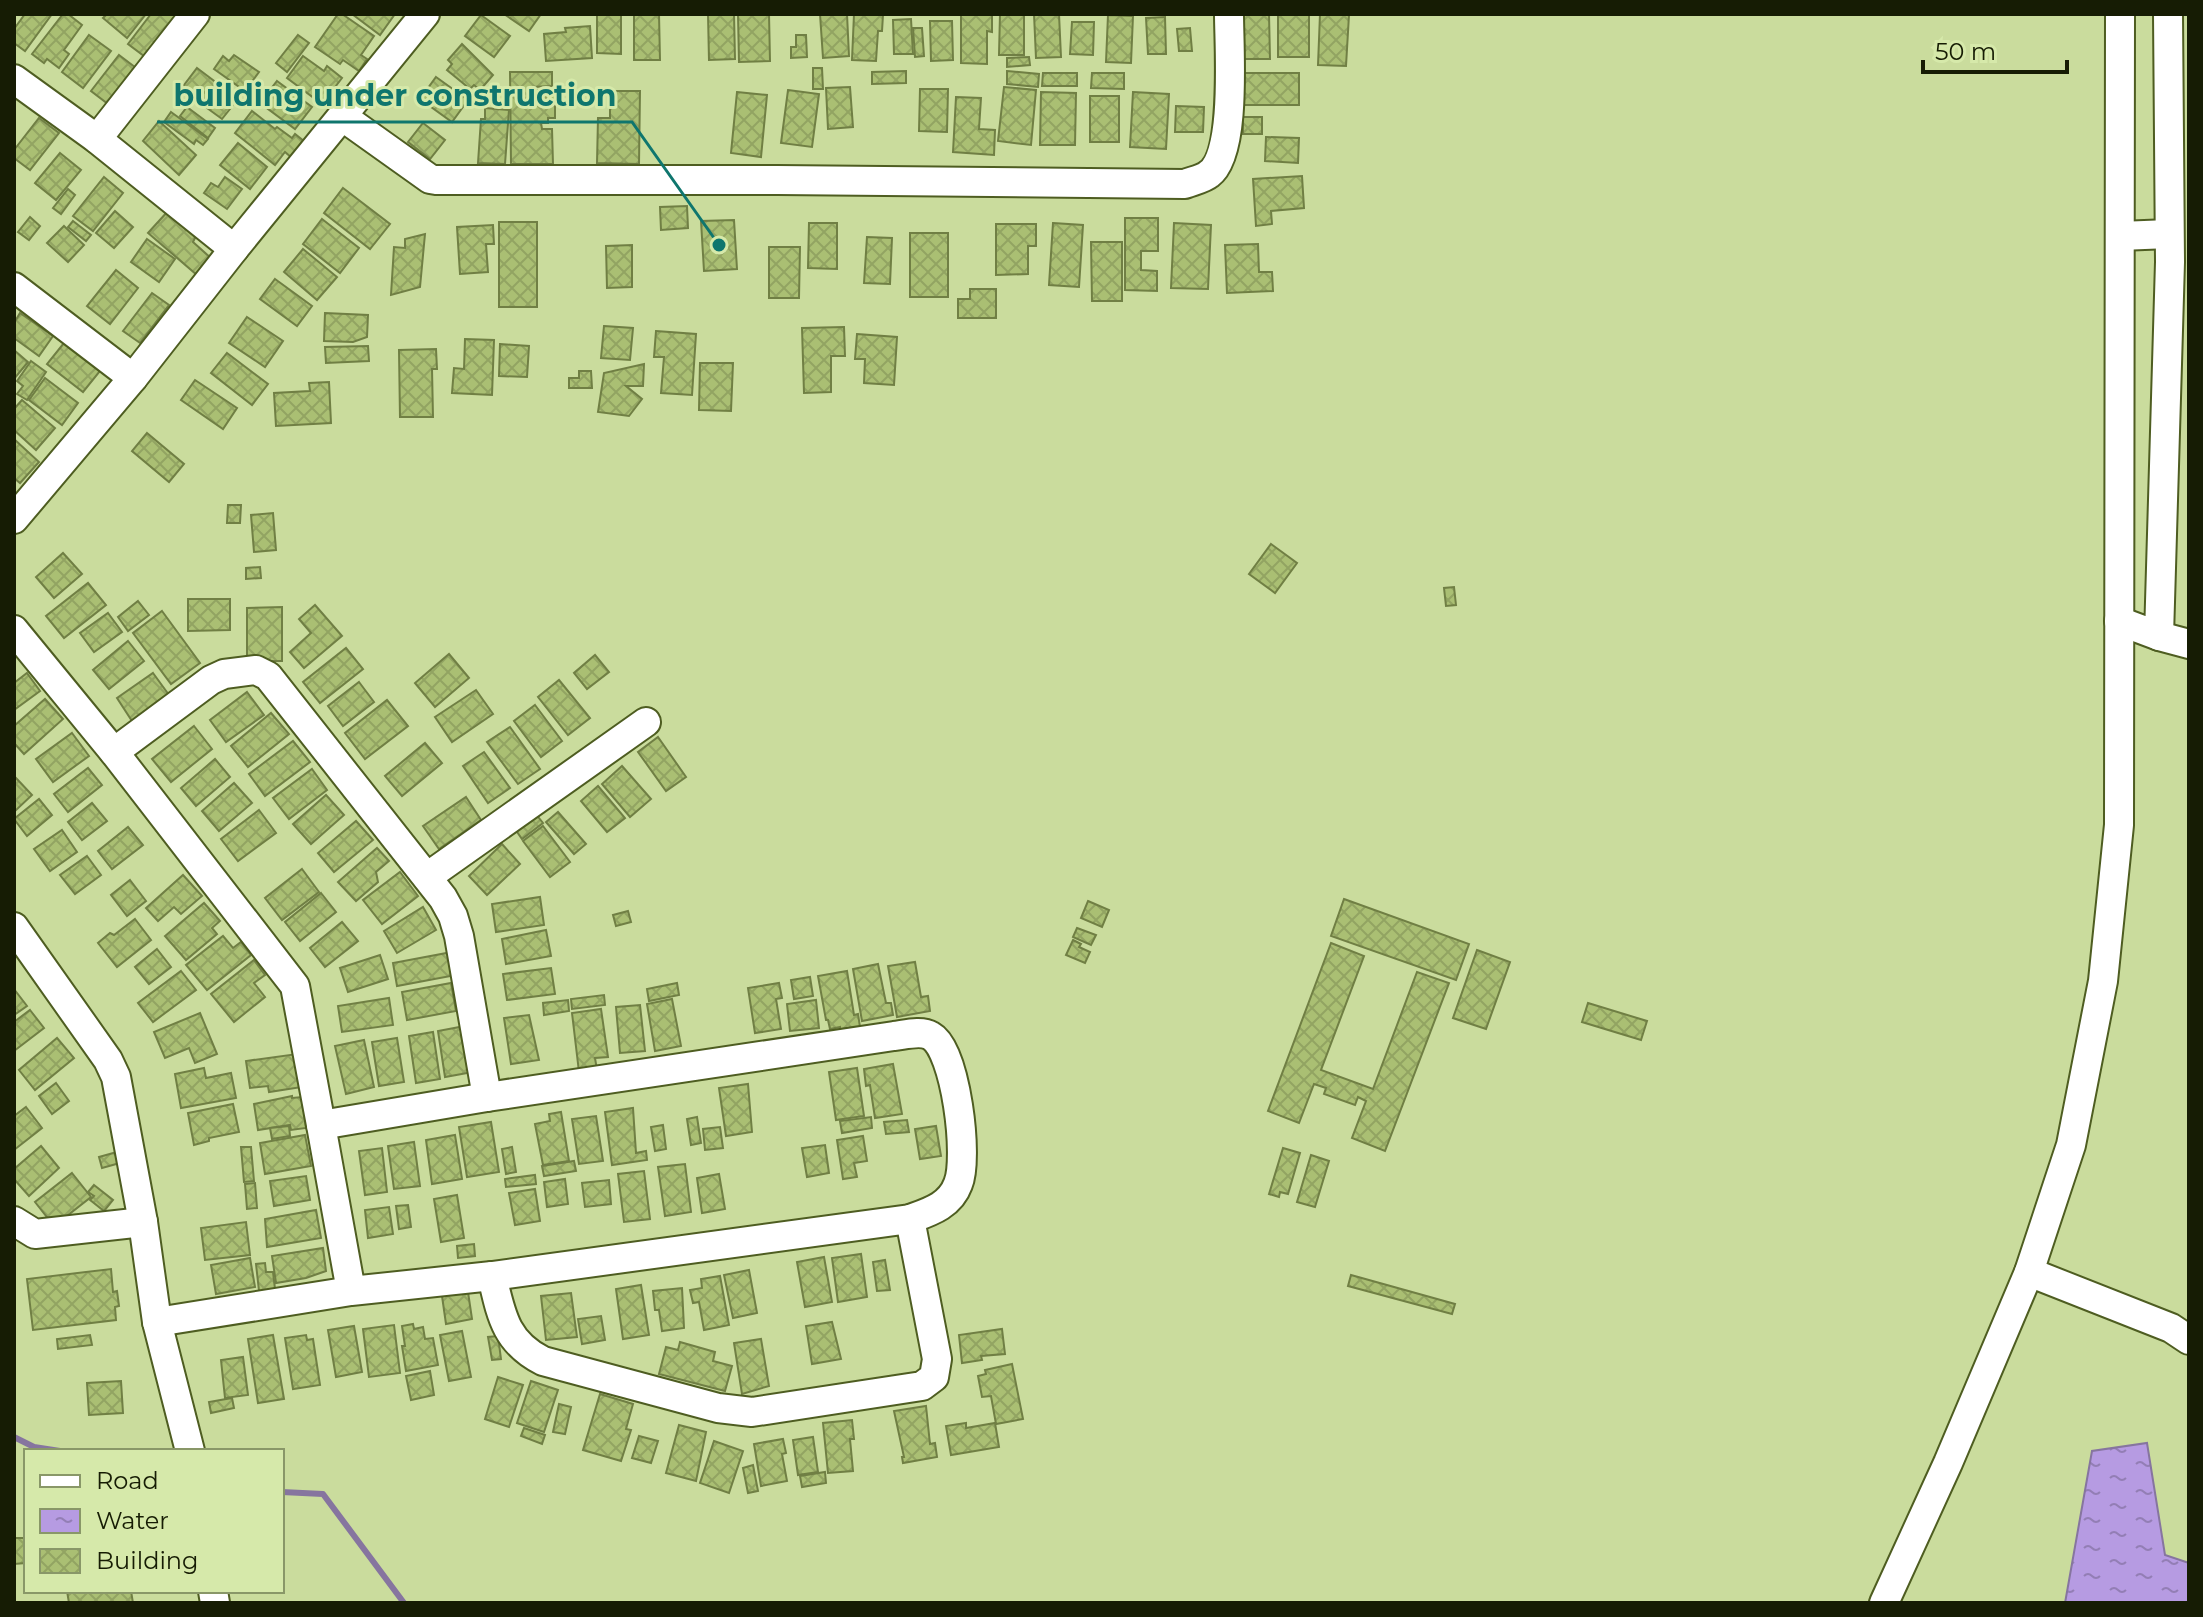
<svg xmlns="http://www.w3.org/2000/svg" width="2203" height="1617" font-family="Montserrat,sans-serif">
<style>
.water{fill:url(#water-ripples);stroke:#86759f;stroke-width:2}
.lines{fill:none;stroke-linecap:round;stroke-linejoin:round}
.stream{stroke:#86759f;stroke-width:6}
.building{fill:url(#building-cross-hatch);stroke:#707f44;stroke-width:2}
.minor-casing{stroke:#4e5d21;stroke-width:32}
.minor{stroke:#fff;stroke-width:28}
.leader{fill:none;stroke:#0f766e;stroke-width:3}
.callout-dot{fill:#0f766e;stroke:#d6e9aa;stroke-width:3}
.callout-label{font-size:30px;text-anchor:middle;font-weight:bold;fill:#0f766e;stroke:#d6e9aa;stroke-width:6;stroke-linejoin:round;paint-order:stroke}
</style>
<defs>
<pattern id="water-ripples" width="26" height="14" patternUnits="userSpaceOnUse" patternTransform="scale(2)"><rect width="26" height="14" fill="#b69be2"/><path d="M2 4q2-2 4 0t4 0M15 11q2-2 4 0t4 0" fill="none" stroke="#937eb5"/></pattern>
<pattern id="building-cross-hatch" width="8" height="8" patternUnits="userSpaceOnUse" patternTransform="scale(2)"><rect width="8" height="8" fill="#aabf73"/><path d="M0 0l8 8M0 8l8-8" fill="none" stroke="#92a462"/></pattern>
</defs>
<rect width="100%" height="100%" fill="#cadc9d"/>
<path class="water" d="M2147,1443L2165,1555L2189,1563V1603H2065L2092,1451Z"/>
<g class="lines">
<g class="stream">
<path d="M14,1437L34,1447L60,1451"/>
<path d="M282,1492L323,1494L404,1603"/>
</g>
</g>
<g class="building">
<path d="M25,14H52L25,51L14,43V29Z"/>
<path d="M63,14H68L82,25L64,50L69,54L59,68L47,59L44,63L32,54Z"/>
<path d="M107,14H146L127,38L103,18Z"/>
<path d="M151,14H172L178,19L148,59L128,44Z"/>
<path d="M338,14H342L374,36L361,55L367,59L359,71L343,60L340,64L315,47Z"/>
<path d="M352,14H395L380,35Z"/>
<path d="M504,14H541L529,31Z"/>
<path d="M597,14H621V54L597,53Z"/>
<path d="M634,14H659L660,60H634Z"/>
<path d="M708,14H734L735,59L709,60Z"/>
<path d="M738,14H769L770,61L739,62Z"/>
<path d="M820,14H847L849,56L823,58Z"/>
<path d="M854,14L883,15L882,31H878L876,61L852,60Z"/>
<path d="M961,14H992V32L987,31V64L961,63Z"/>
<path d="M1000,14H1024V55H999Z"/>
<path d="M1034,14H1059L1061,57L1036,58Z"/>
<path d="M1243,14H1269L1270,59H1243Z"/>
<rect x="1278" y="14" width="31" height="43"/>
<path d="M1320,14L1349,15L1346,66L1318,65Z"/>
<path d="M481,15L510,36L494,57L465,36Z"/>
<path d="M1108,15L1133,16L1131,63L1106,62Z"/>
<path d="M1165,17L1166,54H1148L1146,18Z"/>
<path d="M911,19L913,54H894L893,20Z"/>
<path d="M930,21H952L953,60L931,61Z"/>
<path d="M1072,22H1094L1093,55L1070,54Z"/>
<path d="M590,26L592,58L546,61L544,34L566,32L565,28Z"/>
<path d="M913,28H922L924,56L915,57Z"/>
<path d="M1190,28L1192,51H1179L1177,29Z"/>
<path d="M89,35L111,51L83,88L62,72Z"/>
<path d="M298,35L309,43L287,72L276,63Z"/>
<path d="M796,35H806L807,57L791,58V47H796Z"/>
<path d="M462,44L493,75L480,90L474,85L470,89L447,70L452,64L448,60Z"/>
<path d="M119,55L140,71L112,107L91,91Z"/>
<path d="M234,55L259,72L245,91L214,69L223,56L229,61Z"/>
<path d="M303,56L324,71L327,66L342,78L322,104L287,78Z"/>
<path d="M1029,57L1030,65L1007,67V58Z"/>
<path d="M197,68L238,99L222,119L181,89Z"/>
<path d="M813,68H822L823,89H813Z"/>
<path d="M906,71V83L872,84V72Z"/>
<path d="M1007,71L1039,74L1038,87L1007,84Z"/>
<path d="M510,72H552V86L533,87V90H555V118H548V123H541L542,129H552L553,164H511Z"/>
<path d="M1043,73H1077V86H1042Z"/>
<path d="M1092,73H1124V89L1091,88Z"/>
<rect x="1242" y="73" width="57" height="32"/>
<path d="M436,77L468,100L452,122L420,99Z"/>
<path d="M277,81L312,107L295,129L260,103Z"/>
<path d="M850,87L853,127L828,129L826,88Z"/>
<path d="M1004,87L1036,90L1031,145L998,141Z"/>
<path d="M920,89H948L947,132L919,131Z"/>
<path d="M788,90L819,94L812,147L781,143Z"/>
<path d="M610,91H640L639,164L597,163L598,118H610Z"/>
<path d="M737,92L767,95L761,157L731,153Z"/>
<path d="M1041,92L1076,93L1075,145H1040Z"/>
<path d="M1133,92L1169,94L1166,149L1130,147Z"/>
<rect x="1090" y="96" width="29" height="46"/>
<path d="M956,97L981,98L979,129L995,130L994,155L953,152Z"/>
<path d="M1176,106L1204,107L1203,132H1175Z"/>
<path d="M187,107L215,128L208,138L180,116Z"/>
<path d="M485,108L509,110L505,164L478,163L481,119H485Z"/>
<path d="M252,111L275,129L277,127L292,138L295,134L305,142L292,158L285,152L275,165L235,133Z"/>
<path d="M171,112L208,139L203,145L196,140L194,144L164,122Z"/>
<rect x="1243" y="117" width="19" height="17"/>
<path d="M39,118L59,133L30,170L14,158V150Z"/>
<path d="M159,121L196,155L179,175L143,141Z"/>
<path d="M423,123L445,140L430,159L408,142Z"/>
<path d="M1266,137L1299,138L1298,163L1265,161Z"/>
<path d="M238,143L267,167L250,189L220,165Z"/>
<path d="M60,153L81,170L56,200L35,183Z"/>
<path d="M1302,176L1304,208L1271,211L1272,224L1256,226L1253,179Z"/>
<path d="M104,177L123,193L93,231L73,216Z"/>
<path d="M225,177L242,189L227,209L204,193L211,183L218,187Z"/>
<path d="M343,188L390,224L370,249L324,213Z"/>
<path d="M68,189L75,195L61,214L53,208Z"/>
<path d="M687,206L688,228L661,230L660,207Z"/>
<path d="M169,210L197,234L193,242L212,259L197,275L148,233Z"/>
<path d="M115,211L133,227L114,248L96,233Z"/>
<path d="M30,217L40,226L29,240L18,232Z"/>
<path d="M1125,218H1158V251H1141V270L1157,271V291L1125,290Z"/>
<path d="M322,219L359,248L340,273L303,244Z"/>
<path d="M734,220L737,269L704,271L701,221Z"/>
<path d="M73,221L91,235L86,241L68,227Z"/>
<rect x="499" y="222" width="38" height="85"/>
<path d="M809,223H837V269L808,268Z"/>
<path d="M1053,223L1083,225L1079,287L1049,285Z"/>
<path d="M1174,223L1211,225L1208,289L1171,288Z"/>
<path d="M996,224H1036V246H1028V274L996,275Z"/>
<path d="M493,225L494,244H486L488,272L460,274L457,227Z"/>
<path d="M64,226L84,245L68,262L47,243Z"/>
<rect x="910" y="233" width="38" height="64"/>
<path d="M425,234L420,287L391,295L394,247L405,248V239Z"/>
<path d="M867,237L892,238L890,284L864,283Z"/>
<path d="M147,239L175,259L159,282L131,262Z"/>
<path d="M1091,242H1122V301H1092Z"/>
<path d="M1258,244L1259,272H1272L1273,291L1227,293L1225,245Z"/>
<path d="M632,245V287L607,288L606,246Z"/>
<path d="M769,247H800L799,298H769Z"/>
<path d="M303,249L337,277L317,300L284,272Z"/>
<path d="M116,270L138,288L110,324L87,306Z"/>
<path d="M275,279L312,306L297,326L260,299Z"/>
<path d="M970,289H996V318H958V299H970Z"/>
<path d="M152,293L169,305L140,343L123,331Z"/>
<path d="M20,313L53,336L39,356L14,338V323Z"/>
<path d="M325,313L368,315L367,337L353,342L324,341Z"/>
<path d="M247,317L283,341L265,367L229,343Z"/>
<path d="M604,326L633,328L630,360L601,358Z"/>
<path d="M844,327L845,356H831V392L804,393L802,328Z"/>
<path d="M656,331L696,334L692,395L661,393L664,357H654Z"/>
<path d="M857,334L897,337L894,385L864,383L865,359H855Z"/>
<path d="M465,339L494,340L492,395L452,393L454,368L464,369Z"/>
<path d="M64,343L100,371L83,392L47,364Z"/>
<path d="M500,344L529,346L527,377L499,376Z"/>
<path d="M368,346L369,361L326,363L325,347Z"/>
<path d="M436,349L437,369H432L433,417H400L399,350Z"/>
<path d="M14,350L28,362L14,379Z"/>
<path d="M227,353L268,384L252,405L211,373Z"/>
<path d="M31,361L46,372L27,400L17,394L23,386L17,381Z"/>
<path d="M700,363H733L731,411L699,410Z"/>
<path d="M644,364L643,386H626L642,399L629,416L598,412L604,373Z"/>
<path d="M579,371H591L592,388H569V378H579Z"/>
<path d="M45,378L78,403L62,425L29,400Z"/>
<path d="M195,380L237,408L223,429L181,400Z"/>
<path d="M329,382L331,423L276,426L274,393L310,391L309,383Z"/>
<path d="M22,400L55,428L36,450L14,430V409Z"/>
<path d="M147,433L184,464L169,482L132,451Z"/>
<path d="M14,439L39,462L20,483L14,478Z"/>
<path d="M228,505H241L240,523H227Z"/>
<path d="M273,513L276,550L254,552L251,515Z"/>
<path d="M1271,544L1297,563L1275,593L1249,574Z"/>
<path d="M63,553L82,574L54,598L36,577Z"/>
<path d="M260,567L261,578L246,579V568Z"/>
<path d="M88,583L106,605L64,638L46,616Z"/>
<path d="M1454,587L1456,605L1446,606L1444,588Z"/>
<path d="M188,599H230V630L188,631Z"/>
<path d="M138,601L149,615L128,631L118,617Z"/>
<path d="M315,605L342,636L304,668L290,652L311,633L299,619Z"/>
<path d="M282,607V661H247V608Z"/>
<path d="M162,611L200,663L171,684L133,633Z"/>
<path d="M108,613L122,632L94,652L80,633Z"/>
<path d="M128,641L144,661L109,689L93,670Z"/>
<path d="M346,648L363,669L320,703L303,682Z"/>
<path d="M449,654L469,678L435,707L415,683Z"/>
<path d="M595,655L609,672L587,689L574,673Z"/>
<path d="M27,673L40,691L14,710V683Z"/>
<path d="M153,673L169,695L132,721L117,698Z"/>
<path d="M559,680L590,718L568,735L538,697Z"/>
<path d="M359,682L374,702L343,726L328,706Z"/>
<path d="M476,690L493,714L452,742L435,717Z"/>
<path d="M247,692L264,715L226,742L210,720Z"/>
<path d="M45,699L63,719L24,754L14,743V726Z"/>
<path d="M387,700L408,726L365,759L345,733Z"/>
<path d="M535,705L562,741L541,757L514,721Z"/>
<path d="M271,713L289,734L248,767L231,746Z"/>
<path d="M194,726L212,749L171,782L152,759Z"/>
<path d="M510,727L540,769L518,784L487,742Z"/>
<path d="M72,733L89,756L53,782L36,759Z"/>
<path d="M658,737L686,777L666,791L638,752Z"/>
<path d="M293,741L310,762L265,796L249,774Z"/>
<path d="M425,743L442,763L402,796L385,776Z"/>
<path d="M484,752L510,788L488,803L463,766Z"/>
<path d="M215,759L230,777L196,806L181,788Z"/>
<path d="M622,766L651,799L630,817L602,784Z"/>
<path d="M88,768L102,785L68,812L54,794Z"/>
<path d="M312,769L327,790L289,819L273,798Z"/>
<path d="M16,778L32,795L14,812V779Z"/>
<path d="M234,783L252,803L219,831L202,811Z"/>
<path d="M598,786L625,818L607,832L581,801Z"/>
<path d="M326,795L344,815L311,844L293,824Z"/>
<path d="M466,797L481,820L439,849L423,826Z"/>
<path d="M39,799L52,815L27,836L14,819Z"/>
<path d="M92,803L107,821L82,840L68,822Z"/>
<path d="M259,810L276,833L238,861L221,839Z"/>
<path d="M558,812L586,844L574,854L546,822Z"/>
<path d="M535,813L543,823L522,839L515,829Z"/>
<path d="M356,821L373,840L334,872L318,853Z"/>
<path d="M543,826L570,862L550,877L523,841Z"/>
<path d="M128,827L143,845L112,869L98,851Z"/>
<path d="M62,830L77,852L50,871L34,849Z"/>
<path d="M502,844L520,864L487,895L469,876Z"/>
<path d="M377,848L389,861L376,872L378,882L356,901L338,882Z"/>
<path d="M87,856L101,875L75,894L60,875Z"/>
<path d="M302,869L319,892L282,920L265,898Z"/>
<path d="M400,872L418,896L382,924L363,900Z"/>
<path d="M183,875L202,896L181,914L174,907L158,921L146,908Z"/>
<path d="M130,880L146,901L127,916L111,895Z"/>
<path d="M321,893L336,912L300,941L285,922Z"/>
<path d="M540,897L544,925L496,932L492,904Z"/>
<path d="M1344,899L1469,944L1456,980L1331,936Z"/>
<path d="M1088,901L1109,910L1102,927L1081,918Z"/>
<path d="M204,903L220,921L212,928L217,934L186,960L165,936Z"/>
<path d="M423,907L436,930L397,953L384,931Z"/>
<path d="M628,911L631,922L616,926L613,915Z"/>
<path d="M135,919L151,940L117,967L98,943L110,933L114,935Z"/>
<path d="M342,922L358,941L325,967L310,948Z"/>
<path d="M1077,928L1096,935L1091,945L1073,937Z"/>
<path d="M546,930L551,956L506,964L502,939Z"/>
<path d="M223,936L233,948L241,942L251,955L207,990L186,965Z"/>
<path d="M1073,940L1081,944L1079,947L1090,952L1085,963L1066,955Z"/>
<path d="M1331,943L1364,956L1321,1070L1373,1089L1417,972L1449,983L1385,1151L1352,1138L1366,1101L1358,1097L1355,1105L1324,1094L1326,1088L1314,1084L1299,1123L1268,1111Z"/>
<path d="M157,949L171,967L149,984L135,967Z"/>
<path d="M1477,950L1510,962L1486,1029L1453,1018Z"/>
<path d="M452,952L456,975L397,986L393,963Z"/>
<path d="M380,955L388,979L348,992L340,968Z"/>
<path d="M254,960L265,975L254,983L265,997L234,1022L211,994Z"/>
<path d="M915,962L921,997L928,996L930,1011L897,1017L888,966Z"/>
<path d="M878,964L886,1003H891L893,1015L862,1021L853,969Z"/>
<path d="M551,968L555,994L507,1000L503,974Z"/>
<path d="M181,971L196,990L153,1022L138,1003Z"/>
<path d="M847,971L854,1015L858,1014L860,1027L840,1030V1027L830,1029L828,1020H826L818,976Z"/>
<path d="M810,977L813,996L794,999L791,980Z"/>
<path d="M451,983L456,1011L407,1020L402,992Z"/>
<path d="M677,983L679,995L649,1001L647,989Z"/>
<path d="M779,983L782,998L776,999L781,1029L755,1033L748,988Z"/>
<path d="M14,989L27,1006L14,1015Z"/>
<path d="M604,995L605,1005L572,1009L571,999Z"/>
<path d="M389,998L393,1025L342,1032L338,1006Z"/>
<path d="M672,999L681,1046L655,1051L647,1004Z"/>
<path d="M568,1000L569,1011L544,1015L543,1003Z"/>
<path d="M816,1000L819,1028L790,1031L787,1004Z"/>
<path d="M1588,1003L1647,1021L1641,1040L1582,1022Z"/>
<path d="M640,1005L645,1051L620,1053L616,1007Z"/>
<path d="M601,1009L608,1057L595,1058L597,1070L579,1072L572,1013Z"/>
<path d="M30,1010L44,1028L14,1051V1022Z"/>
<path d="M200,1013L217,1054L195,1063L189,1048L165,1058L154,1032Z"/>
<path d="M529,1015L539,1060L511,1064L504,1018Z"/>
<path d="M465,1026L473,1072L445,1077L438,1031Z"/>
<path d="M433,1032L440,1079L416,1083L409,1036Z"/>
<path d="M57,1038L74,1058L35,1090L19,1070Z"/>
<path d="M397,1038L404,1082L379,1086L372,1042Z"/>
<path d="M364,1040L374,1087L346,1094L335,1046Z"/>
<path d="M297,1054L302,1087L269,1092L268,1086L250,1088L246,1061Z"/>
<path d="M893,1064L902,1114L875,1118L870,1085L866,1086L864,1069Z"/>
<path d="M204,1068L206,1078L231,1073L236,1098L181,1108L175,1074Z"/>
<path d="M857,1068L864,1116L836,1120L829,1072Z"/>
<path d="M56,1083L69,1101L52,1114L39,1096Z"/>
<path d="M748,1084L752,1132L726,1136L719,1088Z"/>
<path d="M292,1096V1098L302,1097L306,1128L291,1130L290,1125L258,1130L254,1104Z"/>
<path d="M233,1104L239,1132L209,1138V1141L194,1145L188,1113Z"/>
<path d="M26,1107L42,1128L14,1150V1116Z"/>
<path d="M633,1108L636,1153L646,1151L647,1160L612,1165L605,1112Z"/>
<path d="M561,1112L569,1161L543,1165L535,1124L550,1121L549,1114Z"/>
<path d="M596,1116L603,1161L579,1164L572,1119Z"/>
<path d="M697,1117L701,1143L691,1145L687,1119Z"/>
<path d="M871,1117L872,1128L842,1133L840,1121Z"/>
<path d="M907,1120L909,1132L886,1134L884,1122Z"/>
<path d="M491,1122L499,1172L467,1177L459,1127Z"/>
<path d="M663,1125L666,1149L655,1151L651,1127Z"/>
<path d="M289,1126L290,1136L272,1139L270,1128Z"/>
<path d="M936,1126L941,1156L920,1159L915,1129Z"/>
<path d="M720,1127L723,1148L705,1150L703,1129Z"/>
<path d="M305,1135L311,1166L265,1174L260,1143Z"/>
<path d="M455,1135L462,1179L432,1184L426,1140Z"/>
<path d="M863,1136L867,1161L854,1163L857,1177L843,1179L837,1140Z"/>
<path d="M414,1142L420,1186L394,1189L388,1146Z"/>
<path d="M825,1145L829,1173L807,1177L802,1148Z"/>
<path d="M41,1146L59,1168L29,1196L14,1179V1169Z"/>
<path d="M241,1147H251L254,1181L244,1182Z"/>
<path d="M512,1147L516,1172L506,1174L502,1149Z"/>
<path d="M382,1148L387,1192L365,1195L359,1151Z"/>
<path d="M1283,1148L1300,1153L1288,1194L1280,1192L1279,1197L1269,1194Z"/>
<path d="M124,1150L127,1161L102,1168L99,1157Z"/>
<path d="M1311,1155L1329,1161L1315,1207L1297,1202Z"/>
<path d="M574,1161L576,1171L544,1176L542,1166Z"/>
<path d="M685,1164L691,1212L665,1216L658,1167Z"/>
<path d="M644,1171L650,1219L624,1222L618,1174Z"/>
<path d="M72,1173L91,1197L54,1226L35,1202Z"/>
<path d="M719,1174L725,1209L702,1213L697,1178Z"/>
<path d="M535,1175L536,1184L506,1187L505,1179Z"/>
<path d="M306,1176L310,1200L274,1206L270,1181Z"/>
<path d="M565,1179L568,1204L547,1207L544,1182Z"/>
<path d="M609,1180L611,1204L585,1207L582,1183Z"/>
<path d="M255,1183L257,1208L247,1209L245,1184Z"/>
<path d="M94,1185L113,1200L104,1211L90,1200L94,1196L88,1192Z"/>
<path d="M535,1189L540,1221L515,1225L509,1193Z"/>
<path d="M457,1195L464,1238L441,1242L434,1199Z"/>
<path d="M408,1205L411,1227L399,1229L396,1206Z"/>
<path d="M389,1207L393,1234L368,1238L365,1210Z"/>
<path d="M316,1210L321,1238L267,1247L265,1219Z"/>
<path d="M246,1222L250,1255L205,1260L201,1228Z"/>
<path d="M474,1244L475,1256L458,1258L457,1246Z"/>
<path d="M323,1248L326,1271L306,1278L276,1283L272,1256Z"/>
<path d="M861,1254L867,1297L838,1302L832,1258Z"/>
<path d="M824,1257L832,1302L805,1307L797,1262Z"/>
<path d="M250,1258L255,1287L216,1294L211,1265Z"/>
<path d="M885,1260L890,1290L877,1291L873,1262Z"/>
<path d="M265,1263L266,1272H273L275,1289L259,1291L256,1264Z"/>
<path d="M111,1269L113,1292L117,1291L119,1306L115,1307L116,1320L33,1330L27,1279Z"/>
<path d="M749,1270L757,1313L733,1318L724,1275Z"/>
<path d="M1351,1275L1455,1304L1452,1314L1348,1286Z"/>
<path d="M720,1276L729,1325L704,1330L699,1302L693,1303L690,1290L702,1288L701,1279Z"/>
<path d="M641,1285L649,1335L623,1339L616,1289Z"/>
<path d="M682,1288L684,1328L662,1331L659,1310H655L653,1291Z"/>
<path d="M468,1292L472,1319L446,1324L442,1296Z"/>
<path d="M571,1293L577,1337L546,1340L541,1296Z"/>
<path d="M601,1316L605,1340L582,1344L578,1319Z"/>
<path d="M832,1322L841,1359L812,1364L806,1326Z"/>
<path d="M413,1324L414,1329L423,1327L425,1339L433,1338L438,1365L406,1371L402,1346H405L402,1326Z"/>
<path d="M394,1325L400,1373L369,1377L363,1329Z"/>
<path d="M354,1326L362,1372L336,1377L328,1330Z"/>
<path d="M1002,1329L1005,1354L981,1356L982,1360L962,1363L959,1335Z"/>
<path d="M462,1331L471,1377L449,1381L440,1335Z"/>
<path d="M90,1335L92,1345L58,1349L57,1339Z"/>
<path d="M273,1335L284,1399L258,1403L248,1339Z"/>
<path d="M306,1335L307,1340L313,1339L320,1385L293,1389L285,1338Z"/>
<path d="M498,1336L501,1359L492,1360L488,1337Z"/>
<path d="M761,1339L769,1386L742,1394L734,1343Z"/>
<path d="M680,1342L715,1352L713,1361L732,1366L725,1391L659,1374L666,1347L678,1350Z"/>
<path d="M243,1357L248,1395L225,1398L221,1360Z"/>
<path d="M1012,1364L1023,1419L996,1424L991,1396L982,1397L978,1376L986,1374L985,1370Z"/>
<path d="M430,1371L434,1395L411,1400L406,1376Z"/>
<path d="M498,1377L523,1385L509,1427L485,1419Z"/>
<path d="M121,1381L123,1413L89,1415L87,1383Z"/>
<path d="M531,1381L558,1390L544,1432L517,1423Z"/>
<path d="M600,1394L633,1404L626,1429L631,1430L621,1461L583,1450Z"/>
<path d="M232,1398L234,1408L211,1413L209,1402Z"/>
<path d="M559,1404L571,1407L565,1434L553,1432Z"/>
<path d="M926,1406L930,1444L935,1443L937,1457L903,1463L902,1457H904L894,1411Z"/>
<path d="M852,1420L854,1439H850L853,1471L828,1473L823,1423Z"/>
<path d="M966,1423V1428L995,1423L999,1447L951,1455L946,1426Z"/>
<path d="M679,1425L706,1432L696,1481L666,1473Z"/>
<path d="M524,1428L545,1435L542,1444L521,1436Z"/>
<path d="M639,1436L658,1441L651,1463L632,1458Z"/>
<path d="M813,1437L818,1472L798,1475L793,1440Z"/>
<path d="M783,1439L786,1453L782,1454L787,1481L761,1486L754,1444Z"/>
<path d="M714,1441L743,1451L729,1493L700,1483Z"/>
<path d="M753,1465L758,1491L748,1493L743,1468Z"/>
<path d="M825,1472L826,1483L802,1487L800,1476Z"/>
<path d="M14,1538H26V1563L14,1564Z"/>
<path d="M67,1591H131L133,1603H69Z"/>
</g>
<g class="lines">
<g class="minor-casing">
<g id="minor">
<path d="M14,79L97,139L234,249"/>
<path d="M343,117L430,179L436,180H778L1185,184C1192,181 1203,179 1209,174C1237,154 1229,48 1229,14"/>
<path d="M97,139L195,14"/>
<path d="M2120,236L2169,234"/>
<path d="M14,287L133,378"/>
<path d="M14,519L133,378L234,249L425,14"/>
<path d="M2119,621L2159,636L2170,262L2168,14"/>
<path d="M14,630L114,752"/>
<path d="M2159,636L2189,644"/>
<path d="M427,877L646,722"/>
<path d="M14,927L108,1060L116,1077L143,1222L157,1322L351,1291L492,1276L910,1219C929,1212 950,1206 958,1184C969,1158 956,1050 931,1036C921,1030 904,1035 894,1036L487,1097L321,1125L351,1291"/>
<path d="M321,1125L295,986L114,752L211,680L224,674L256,670L268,676L443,898L453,916L459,936L487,1097"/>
<path d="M14,1221L35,1234L143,1222"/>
<path d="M2029,1272L2171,1328L2189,1340"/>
<path d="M492,1276C501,1314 505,1342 543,1361L718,1408L752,1412L922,1386L934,1377L937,1359L910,1219"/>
<path d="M157,1322L190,1451"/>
<path d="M213,1591L215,1603"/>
<path d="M1884,1603L1948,1463L2029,1272L2071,1145L2103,981L2119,825L2120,14"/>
</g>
</g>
<use href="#minor" class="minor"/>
</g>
<path class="leader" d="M719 245L632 122H157"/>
<circle class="callout-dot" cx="719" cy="245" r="8"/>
<g class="callout-label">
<text x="395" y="106">building under construction</text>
</g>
<rect width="2203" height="1617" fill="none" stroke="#161c04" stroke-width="32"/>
<rect x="24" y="1449" width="260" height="144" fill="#d6e9aa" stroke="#899768" stroke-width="2"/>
<rect x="40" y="1475" width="40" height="12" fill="#ffffff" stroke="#899768" stroke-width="2"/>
<text x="96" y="1489" font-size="24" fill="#161c04">Road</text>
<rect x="40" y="1509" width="40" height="24" fill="url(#water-ripples)" stroke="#899768" stroke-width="2"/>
<text x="96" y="1529" font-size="24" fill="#161c04">Water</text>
<rect x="40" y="1549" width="40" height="24" fill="url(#building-cross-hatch)" stroke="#899768" stroke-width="2"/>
<text x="96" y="1569" font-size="24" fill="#161c04">Building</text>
<path d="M1923 60v12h144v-12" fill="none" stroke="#161c04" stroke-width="4"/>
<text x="1935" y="60" font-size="24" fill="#161c04" stroke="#d6e9aa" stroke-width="6" paint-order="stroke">50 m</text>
</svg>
